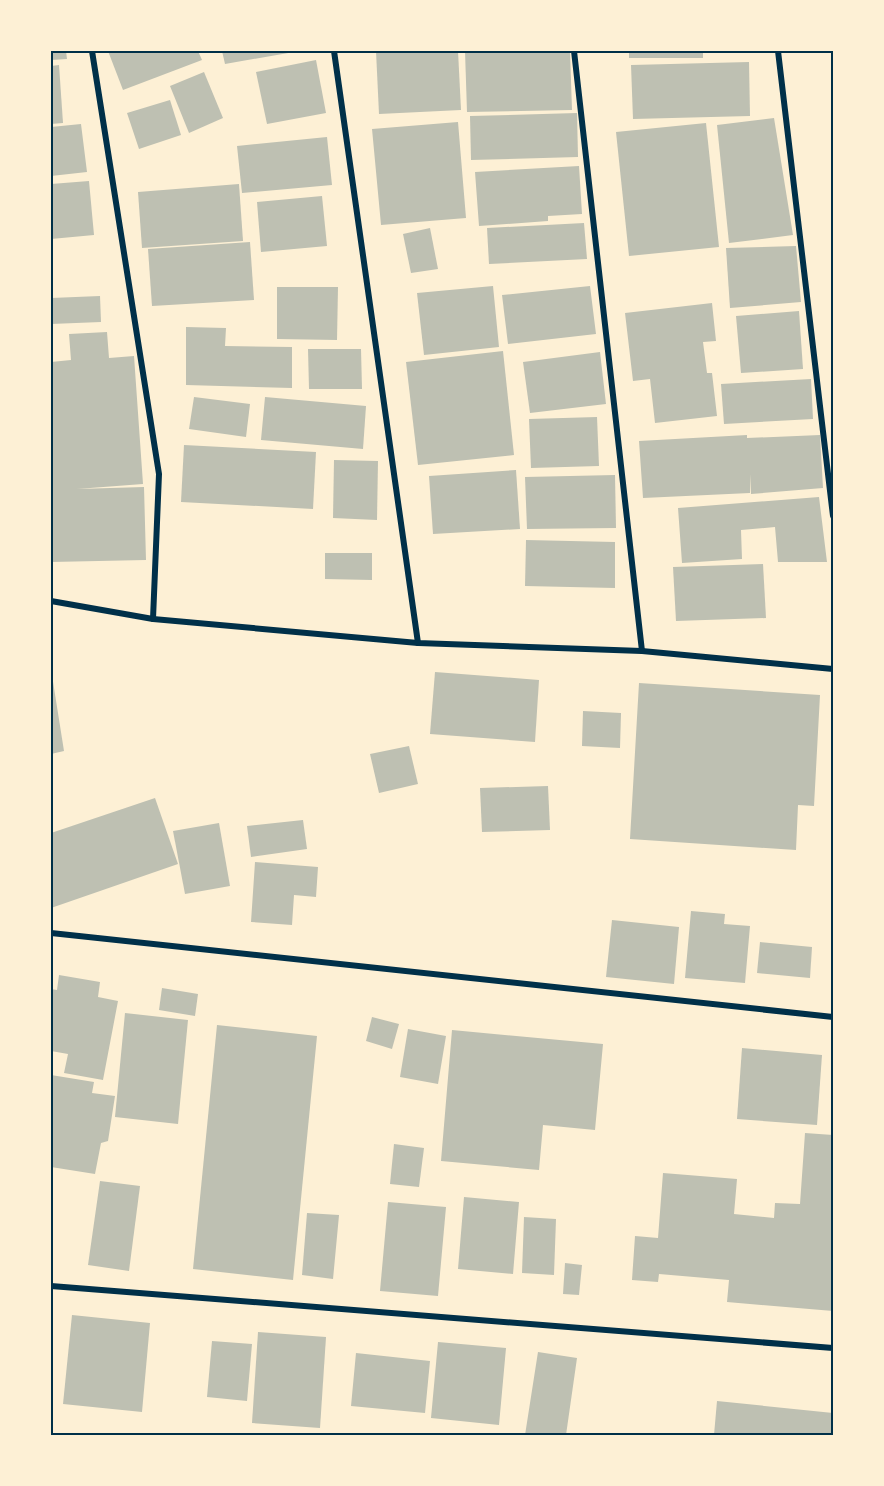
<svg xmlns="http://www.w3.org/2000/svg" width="884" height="1486" font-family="'DejaVu Sans',sans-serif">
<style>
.building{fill:#bec0b2}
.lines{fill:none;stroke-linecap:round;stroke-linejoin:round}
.minor{stroke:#003049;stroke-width:6}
.neatline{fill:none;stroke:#003049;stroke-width:2}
</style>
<rect width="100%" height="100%" fill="#fdf0d5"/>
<g class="building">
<path d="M51,51H66L67,59L51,60Z"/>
<path d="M108,51H198L202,60L123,90Z"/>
<path d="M222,51H294V52L225,64Z"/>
<path d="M376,51H458L461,110L379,114Z"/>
<path d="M465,51H570L572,110L467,112Z"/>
<rect x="629" y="51" width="74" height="7"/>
<path d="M316,60L326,113L267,124L256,72Z"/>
<path d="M749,62L750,116L633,119L631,65Z"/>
<path d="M59,65L63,123L51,124V66Z"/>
<path d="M204,72L223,118L189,133L170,86Z"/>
<path d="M170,100L181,135L139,149L127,113Z"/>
<path d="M577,113L578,157L471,160L470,116Z"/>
<path d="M774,118L793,235L729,243L717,125Z"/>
<path d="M458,122L466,218L381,225L372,129Z"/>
<path d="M706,123L719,247L629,256L616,132Z"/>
<path d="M81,124L87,172L51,176V127Z"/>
<path d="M327,137L332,185L242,193L237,146Z"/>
<path d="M579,166L582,214L548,216V221L479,226L475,172Z"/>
<path d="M89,181L94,235L51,239V184Z"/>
<path d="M239,184L243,241L142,248L138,192Z"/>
<path d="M322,196L327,246L261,252L257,202Z"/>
<path d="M584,223L587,259L489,264L487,228Z"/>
<path d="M430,228L438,269L411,273L403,234Z"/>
<path d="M250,242L254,300L152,306L148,249Z"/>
<path d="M796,246L801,302L730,308L726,248Z"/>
<path d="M493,286L499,347L424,355L417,293Z"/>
<path d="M590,286L596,334L508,344L502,295Z"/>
<path d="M277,287H338L337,340L277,339Z"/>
<path d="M100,296L101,322L51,324V298Z"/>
<path d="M712,303L716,341L703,342L707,373H712L717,416L655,423L650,379L633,381L625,313Z"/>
<path d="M799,311L803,369L741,373L736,316Z"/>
<path d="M186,327L226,328L225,346L292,347V388L186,385Z"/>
<path d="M107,332L109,358L134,356L143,484L77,489L144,487L146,560L51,562V362L71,360L69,334Z"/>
<path d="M308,349H361L362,389H309Z"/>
<path d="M503,351L514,455L418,465L406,362Z"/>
<path d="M600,352L606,404L530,413L523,362Z"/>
<path d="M811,379L813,419L724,424L721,384Z"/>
<path d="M194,397L250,404L246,437L189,429Z"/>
<path d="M265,397L366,406L363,449L261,440Z"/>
<path d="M597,417L599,466L531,468L529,419Z"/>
<path d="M747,435V438L820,435L823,488L751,494L750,474V493L643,498L639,441Z"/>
<path d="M184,445L316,452L313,509L181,502Z"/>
<path d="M334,460L378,461L377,520L333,518Z"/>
<path d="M516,470L520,529L433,534L429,476Z"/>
<path d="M615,475L616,528L527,529L525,477Z"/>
<path d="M819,497L827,562H778L775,527L741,530L742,559L682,563L678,508Z"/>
<path d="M526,540L615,542V588L525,586Z"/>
<path d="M325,553H372V580L325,579Z"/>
<path d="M763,564L766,618L676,621L673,567Z"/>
<path d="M51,669L64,751L51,754Z"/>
<path d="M435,672L539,680L535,742L430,734Z"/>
<path d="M639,683L820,695L814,806L798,805L796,850L630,839Z"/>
<path d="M583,711L621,713L620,748L582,746Z"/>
<path d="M409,746L418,784L379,793L370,754Z"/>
<path d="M548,786L550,830L482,832L480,788Z"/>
<path d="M155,798L178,864L51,908V833Z"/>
<path d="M303,820L307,849L251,857L247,826Z"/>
<path d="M219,823L230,886L185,894L173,831Z"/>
<path d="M255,862L318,867L316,897L294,895L292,925L251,922Z"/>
<path d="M691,911L725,914L724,924L750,926L745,983L685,978Z"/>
<path d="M612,920L679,927L674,984L606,977Z"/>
<path d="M760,942L812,947L810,978L757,973Z"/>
<path d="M59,975L100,982L98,997L118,1001L103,1080L64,1073L68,1054L51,1051V989L57,990Z"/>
<path d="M162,988L198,994L195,1016L159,1010Z"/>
<path d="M125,1013L188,1020L178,1124L115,1117Z"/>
<path d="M372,1017L399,1024L392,1049L366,1041Z"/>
<path d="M217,1025L317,1036L293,1280L193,1269Z"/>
<path d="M408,1029L446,1036L438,1084L400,1077Z"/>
<path d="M452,1030L603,1044L595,1130L543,1125L539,1170L441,1161Z"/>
<path d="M742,1048L822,1055L817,1125L737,1119Z"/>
<path d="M51,1075L94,1082L92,1093L115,1096L108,1141L101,1143L95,1174L51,1167Z"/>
<path d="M805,1133L833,1135V1311L727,1302L729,1280L659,1274L658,1282L632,1280L635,1236L658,1238L663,1173L737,1179L734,1214L774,1218L775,1203L800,1204Z"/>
<path d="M394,1144L424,1148L419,1187L390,1184Z"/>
<path d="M100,1181L140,1186L129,1271L88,1265Z"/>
<path d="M464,1197L519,1202L513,1274L458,1269Z"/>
<path d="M388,1202L446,1207L438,1296L380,1291Z"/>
<path d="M307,1213L339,1215L333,1279L302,1275Z"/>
<path d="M524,1217L556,1219L554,1275L522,1273Z"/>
<path d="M565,1263L582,1265L579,1295L563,1294Z"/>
<path d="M72,1315L150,1323L142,1412L63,1404Z"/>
<path d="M258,1332L326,1337L320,1428L252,1423Z"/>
<path d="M212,1341L252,1344L247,1401L207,1397Z"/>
<path d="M438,1342L506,1348L499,1425L431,1418Z"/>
<path d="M538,1352L577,1358L566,1435H525Z"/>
<path d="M356,1353L430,1361L425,1413L351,1406Z"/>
<path d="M717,1401L833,1413V1435H714Z"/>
</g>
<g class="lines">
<g class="minor">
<path d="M92,51L159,474L153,619"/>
<path d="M334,51L418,643"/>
<path d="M574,51L642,651"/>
<path d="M778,51L833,516"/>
<path d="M51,601L153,619L418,643L642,651L833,669"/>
<path d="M51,933L833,1017"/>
<path d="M51,1286L833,1348"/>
</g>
</g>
<rect width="884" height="1486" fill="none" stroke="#fdf0d5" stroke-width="105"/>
<rect x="52" y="52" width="780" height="1382" class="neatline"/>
</svg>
